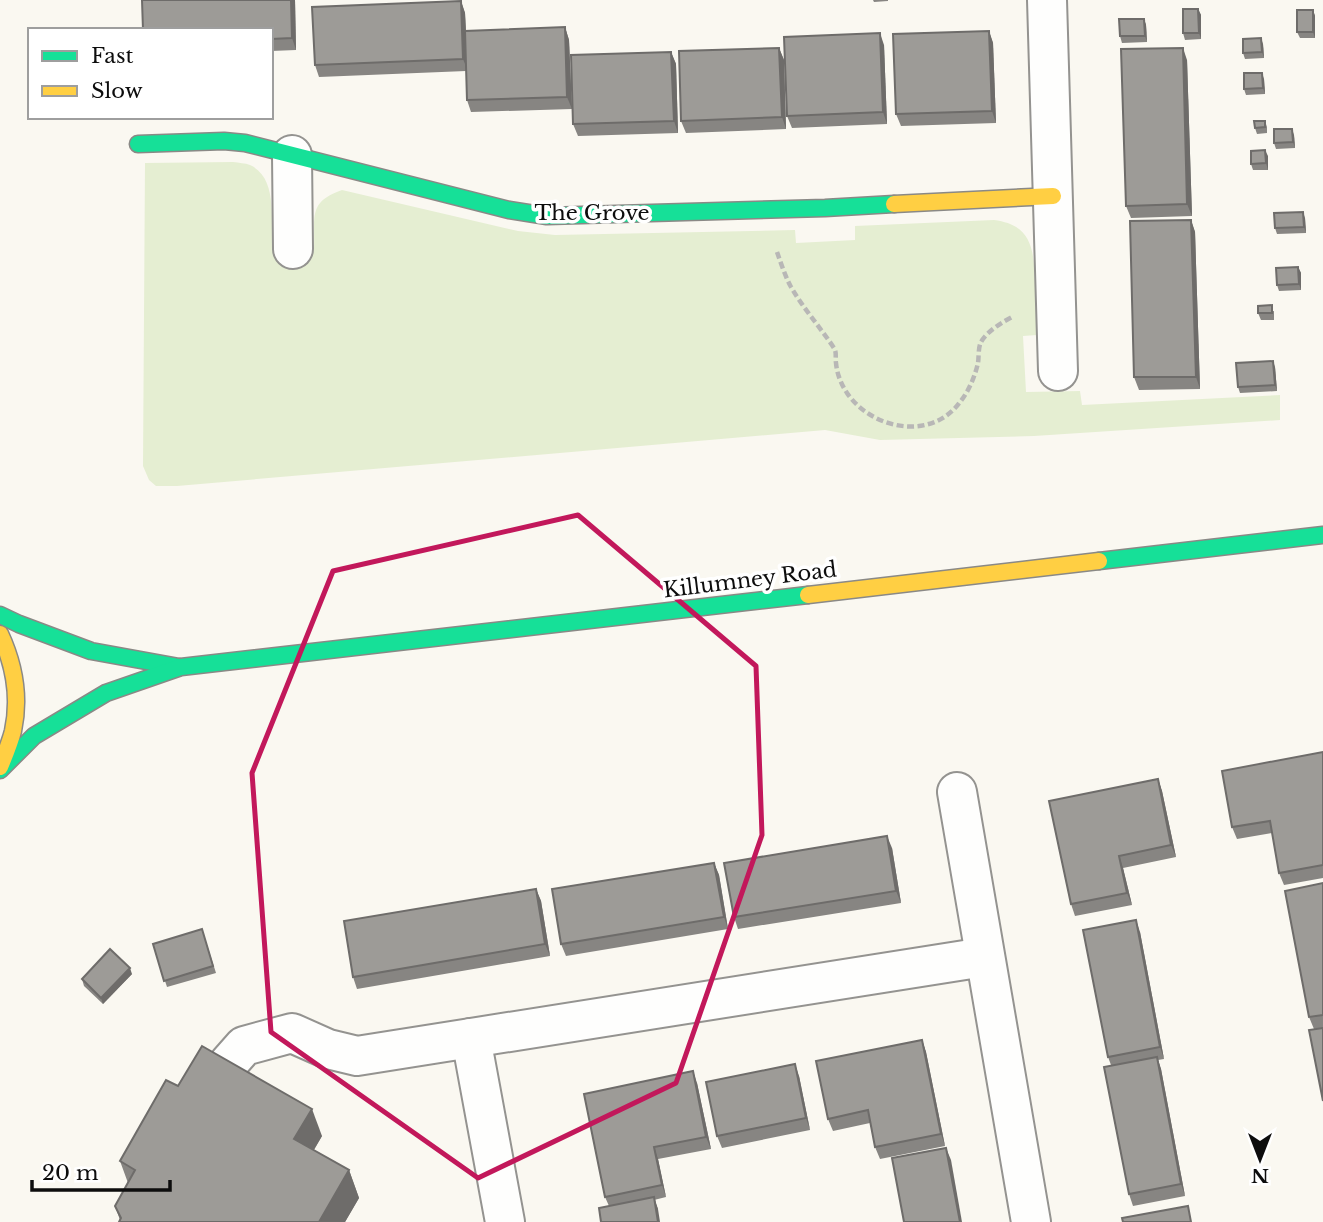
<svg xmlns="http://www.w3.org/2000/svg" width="1323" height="1222" font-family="'Libre Baskerville',serif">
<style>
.grass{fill:#e5eed2}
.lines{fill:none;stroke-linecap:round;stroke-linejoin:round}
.street-casing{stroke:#949390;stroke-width:42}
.fast-casing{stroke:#8a8986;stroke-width:19}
.slow-casing{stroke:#8a8986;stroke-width:19}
.path{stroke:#b8b7b6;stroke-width:4.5;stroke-dasharray:7 3.5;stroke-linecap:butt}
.street{stroke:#fefefd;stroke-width:38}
.fast{stroke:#16e098;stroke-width:16}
.slow{stroke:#ffcf43;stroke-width:16}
.wall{fill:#878582}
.shaded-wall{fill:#6e6c6a}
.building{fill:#9d9b97;stroke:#6e6c6a;stroke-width:2}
.marked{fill:none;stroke:#c2185b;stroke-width:5;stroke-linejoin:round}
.labels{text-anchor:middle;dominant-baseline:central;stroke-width:7;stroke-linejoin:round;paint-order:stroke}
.street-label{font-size:21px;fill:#0d0d0d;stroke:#fff}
</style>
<rect width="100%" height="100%" fill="#faf8f1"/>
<path class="grass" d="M233,162C239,163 245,163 250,165C279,178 270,223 273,249L314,248C315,216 308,202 342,190L518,231L555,235L795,230L796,243L855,240V226L994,220C1034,225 1034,253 1035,285C1036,302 1036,318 1037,335L1023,336L1026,392L1080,391L1082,405L1280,395V420L1034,436L880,440L825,430L177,486H156L149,480L143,466L145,163Z"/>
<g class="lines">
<g class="street-casing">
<g id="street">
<path d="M1047,0L1058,371"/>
<path d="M292,155L293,249"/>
<path d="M957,792L1031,1222"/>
<path d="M471,1038L505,1222"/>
<path d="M229,1063L244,1046L292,1033L328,1049L357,1056L984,957"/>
</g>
</g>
<g class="fast-casing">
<g id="fast">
<path d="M138,144L224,141L245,143L509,210L547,216L825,208L894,204"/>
<path d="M1099,561L1323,535"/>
<path d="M0,615L19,624L91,651L179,667"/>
<path d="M0,770L34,736L106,693L181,667L808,595"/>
</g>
</g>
<g class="slow-casing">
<g id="slow">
<path d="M894,204L1053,196"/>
<path d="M808,595L1099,561"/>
<path d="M0,634C14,664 20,698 13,731C10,743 5,755 0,767"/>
</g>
</g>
<path class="path" d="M777,252C781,263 785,276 791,287C803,308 820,327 834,348C837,353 835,357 836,363C837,374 841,384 847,393C872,430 932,441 960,402C969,391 975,376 978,363C979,357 978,348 981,342C987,331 1004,321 1014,316"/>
<use href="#street" class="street"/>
<use href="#fast" class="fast"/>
<use href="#slow" class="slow"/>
</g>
<g class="wall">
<path d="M142,0H295L296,50L271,51V30Z"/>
<path d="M873,0H888V1L874,2Z"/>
<path d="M461,1L465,13L466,31L565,27L569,40L572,109L471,112L467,100L466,71L319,77L315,65Z"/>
<path d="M1198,9L1201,15V39L1185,40L1183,33Z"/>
<path d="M1313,10L1315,16V38H1300L1297,32Z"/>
<path d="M1144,19L1146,25L1147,42L1122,43L1120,36Z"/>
<path d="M989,31L993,43L996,123L901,126L896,114Z"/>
<path d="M1263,44L1264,58L1245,59L1243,53Z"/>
<path d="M884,45L887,124L792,128L787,116Z"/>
<path d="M779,48L784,60L786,129L686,133L681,121Z"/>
<path d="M671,52L676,64L678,133L578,136L573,124Z"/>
<path d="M1187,60L1192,216L1131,218L1126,206Z"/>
<path d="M1264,79L1265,94L1246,95L1244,89Z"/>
<path d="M1265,121L1267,127V133L1257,134L1255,128Z"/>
<path d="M1294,135L1295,148L1276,149L1274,143Z"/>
<path d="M1268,156V170H1253L1251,164Z"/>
<path d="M1305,218L1306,233L1277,234L1275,228Z"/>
<path d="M1191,220L1195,232L1200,389L1139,390L1134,377Z"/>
<path d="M1298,267L1301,273V290L1279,291L1277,285Z"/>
<path d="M1274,311V320H1261L1258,313Z"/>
<path d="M1275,367L1277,391L1240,393L1238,387Z"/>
<path d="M1323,752V878L1284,885L1279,873L1272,833L1237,839L1232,827Z"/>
<path d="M1158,779L1162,791L1176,857L1123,868L1132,905L1075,916L1071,904Z"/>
<path d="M892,848L901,903L738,929L734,917Z"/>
<path d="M714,863L719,875L728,929L566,956L561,944Z"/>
<path d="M1323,883V1028L1314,1029L1309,1017Z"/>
<path d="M536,889L541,901L550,956L357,989L353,977Z"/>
<path d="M202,929L216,973L167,987L153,944Z"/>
<path d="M1140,932L1164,1059L1158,1060L1161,1069L1185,1196L1133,1206L1129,1194L1111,1065L1108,1057Z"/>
<path d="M132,974L103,1004L84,986L82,979Z"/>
<path d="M922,1040L926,1052L945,1146L880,1159L875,1147L870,1123L833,1131L828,1119Z"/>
<path d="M799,1076L810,1130L722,1148L717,1136Z"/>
<path d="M697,1083L711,1149L658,1159L666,1197L654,1200L658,1209L609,1206L605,1197Z"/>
<path d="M178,1086L322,1136L314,1150L349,1170L359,1198L345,1222H119L120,1220L115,1206L128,1183L120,1161Z"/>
</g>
<g class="shaded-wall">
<path d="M291,0H295L296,50L292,38Z"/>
<path d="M461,1L465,13L468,71L463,59Z"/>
<path d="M1198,9L1201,15V39L1199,33Z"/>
<path d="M1313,10L1315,16V38L1313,32Z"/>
<path d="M1144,19L1146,25L1147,42L1145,36Z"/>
<path d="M565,27L569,40L572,109L567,97Z"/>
<path d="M989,31L993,43L996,123L992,111Z"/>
<path d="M880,33L884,45L887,124L883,112Z"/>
<path d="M1261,38L1263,44L1264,58L1262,52Z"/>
<path d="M779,48L784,60L786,129L782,117Z"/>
<path d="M1183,48L1187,60L1192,216L1187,204Z"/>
<path d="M671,52L676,64L678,133L674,121Z"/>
<path d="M1262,73L1264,79L1265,94L1263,88Z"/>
<path d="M1292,129L1294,135L1295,148L1293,142Z"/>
<path d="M1265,150L1268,156V170L1266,163Z"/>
<path d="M1303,212L1305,218L1306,233L1304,227Z"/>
<path d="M1191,220L1195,232L1200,389L1196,377Z"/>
<path d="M1298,267L1301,273V290L1299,284Z"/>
<path d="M1273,361L1275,367L1277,391L1275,385Z"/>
<path d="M1158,779L1162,791L1176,857L1171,845Z"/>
<path d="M887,836L892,848L901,903L896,891Z"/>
<path d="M1119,856L1123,868L1132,905L1127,893Z"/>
<path d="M714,863L719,875L728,929L724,917Z"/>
<path d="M536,889L541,901L550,956L545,944Z"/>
<path d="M1136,920L1140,932L1164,1059L1160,1047Z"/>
<path d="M130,968L132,974L103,1004L101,998Z"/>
<path d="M922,1040L926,1052L945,1146L941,1134Z"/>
<path d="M1157,1057L1161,1069L1185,1196L1181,1184Z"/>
<path d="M795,1064L799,1076L810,1130L806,1118Z"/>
<path d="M693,1071L697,1083L711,1149L706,1137Z"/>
<path d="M312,1109L322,1136L304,1166L294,1139Z"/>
<path d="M654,1147L658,1159L666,1197L662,1185Z"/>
<path d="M946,1148L951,1160L962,1222H960Z"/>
<path d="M349,1170L359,1198L345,1222H319Z"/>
<path d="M654,1197L658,1209L660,1222H658Z"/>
</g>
<g class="building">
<path d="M142,0H291L292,38L271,39V30H143Z"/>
<path d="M461,1L463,59L315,65L312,7Z"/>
<path d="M1183,9H1198L1199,33H1183Z"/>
<rect x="1297" y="10" width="16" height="22"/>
<path d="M1119,19H1144L1145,36H1120Z"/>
<path d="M565,27L567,97L467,100L465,31Z"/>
<path d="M989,31L992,111L896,114L893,34Z"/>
<path d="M880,33L883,112L787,116L784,37Z"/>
<path d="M1261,38L1262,52L1243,53V39Z"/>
<path d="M779,48L782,117L681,121L679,51Z"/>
<path d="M1183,48L1187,204L1126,206L1121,49Z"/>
<path d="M671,52L674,121L573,124L571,55Z"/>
<path d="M1244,73H1262L1263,88L1244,89Z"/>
<path d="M1254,121H1265V127L1255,128Z"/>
<path d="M1274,129H1292L1293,142L1274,143Z"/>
<path d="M1265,150L1266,163L1251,164V151Z"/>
<path d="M1303,212L1304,227L1275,228L1274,213Z"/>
<path d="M1191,220L1196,377H1134L1130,221Z"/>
<path d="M1298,267L1299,284L1277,285L1276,268Z"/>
<path d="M1272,305V313H1258V306Z"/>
<path d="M1273,361L1275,385L1238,387L1236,363Z"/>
<path d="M1323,752V865L1279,873L1270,821L1232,827L1222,771Z"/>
<path d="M1158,779L1171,845L1119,856L1127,893L1071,904L1049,801Z"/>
<path d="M887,836L896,891L734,917L724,863Z"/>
<path d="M714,863L724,917L561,944L552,889Z"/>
<path d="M1323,883V1015L1309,1017L1285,891Z"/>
<path d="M536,889L545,944L353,977L344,921Z"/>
<path d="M1136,920L1160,1047L1108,1057L1083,930Z"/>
<path d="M202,929L213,966L164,981L153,944Z"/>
<path d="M110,949L130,968L101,998L82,979Z"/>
<path d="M1323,1028V1101L1309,1030Z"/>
<path d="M922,1040L941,1134L875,1147L868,1110L828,1119L816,1061Z"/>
<path d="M202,1046L312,1109L294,1139L349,1170L319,1222H119L121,1218L115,1206L135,1170L120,1161L166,1080L178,1086Z"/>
<path d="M1157,1057L1181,1184L1129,1194L1104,1067Z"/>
<path d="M795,1064L806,1118L717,1136L706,1082Z"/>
<path d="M693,1071L706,1137L654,1147L662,1185L605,1197L584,1094Z"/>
<path d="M946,1148L960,1222H904L892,1158Z"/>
<path d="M654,1197L658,1222H601L599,1208Z"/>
<path d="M1188,1206L1191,1222H1123L1122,1218Z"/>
</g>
<path class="marked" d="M578,515L756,666L762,835L676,1083L478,1178L271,1032L252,773L333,571Z"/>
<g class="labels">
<g class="street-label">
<text x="592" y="213">The Grove</text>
<text transform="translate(750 580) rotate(-7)">Killumney Road</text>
</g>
</g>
<rect x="28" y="28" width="245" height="91" fill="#ffffff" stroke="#9e9e9e" stroke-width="2"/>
<rect x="42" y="51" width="35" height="10" fill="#16e098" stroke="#9e9e9e" stroke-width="2"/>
<text x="91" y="63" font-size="21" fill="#0d0d0d">Fast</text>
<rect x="42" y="86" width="35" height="10" fill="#ffcf43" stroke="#9e9e9e" stroke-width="2"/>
<text x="91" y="98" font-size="21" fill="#0d0d0d">Slow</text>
<g transform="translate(1260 1159) rotate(180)" stroke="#ffffff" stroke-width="5" paint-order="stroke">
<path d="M0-5L12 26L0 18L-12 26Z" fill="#0d0d0d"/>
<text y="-10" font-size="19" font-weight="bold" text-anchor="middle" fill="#0d0d0d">N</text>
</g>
<path d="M32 1180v10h138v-10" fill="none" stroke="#0d0d0d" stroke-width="3.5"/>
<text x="42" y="1180" font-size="21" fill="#0d0d0d" stroke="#ffffff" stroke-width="5" paint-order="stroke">20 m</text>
</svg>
